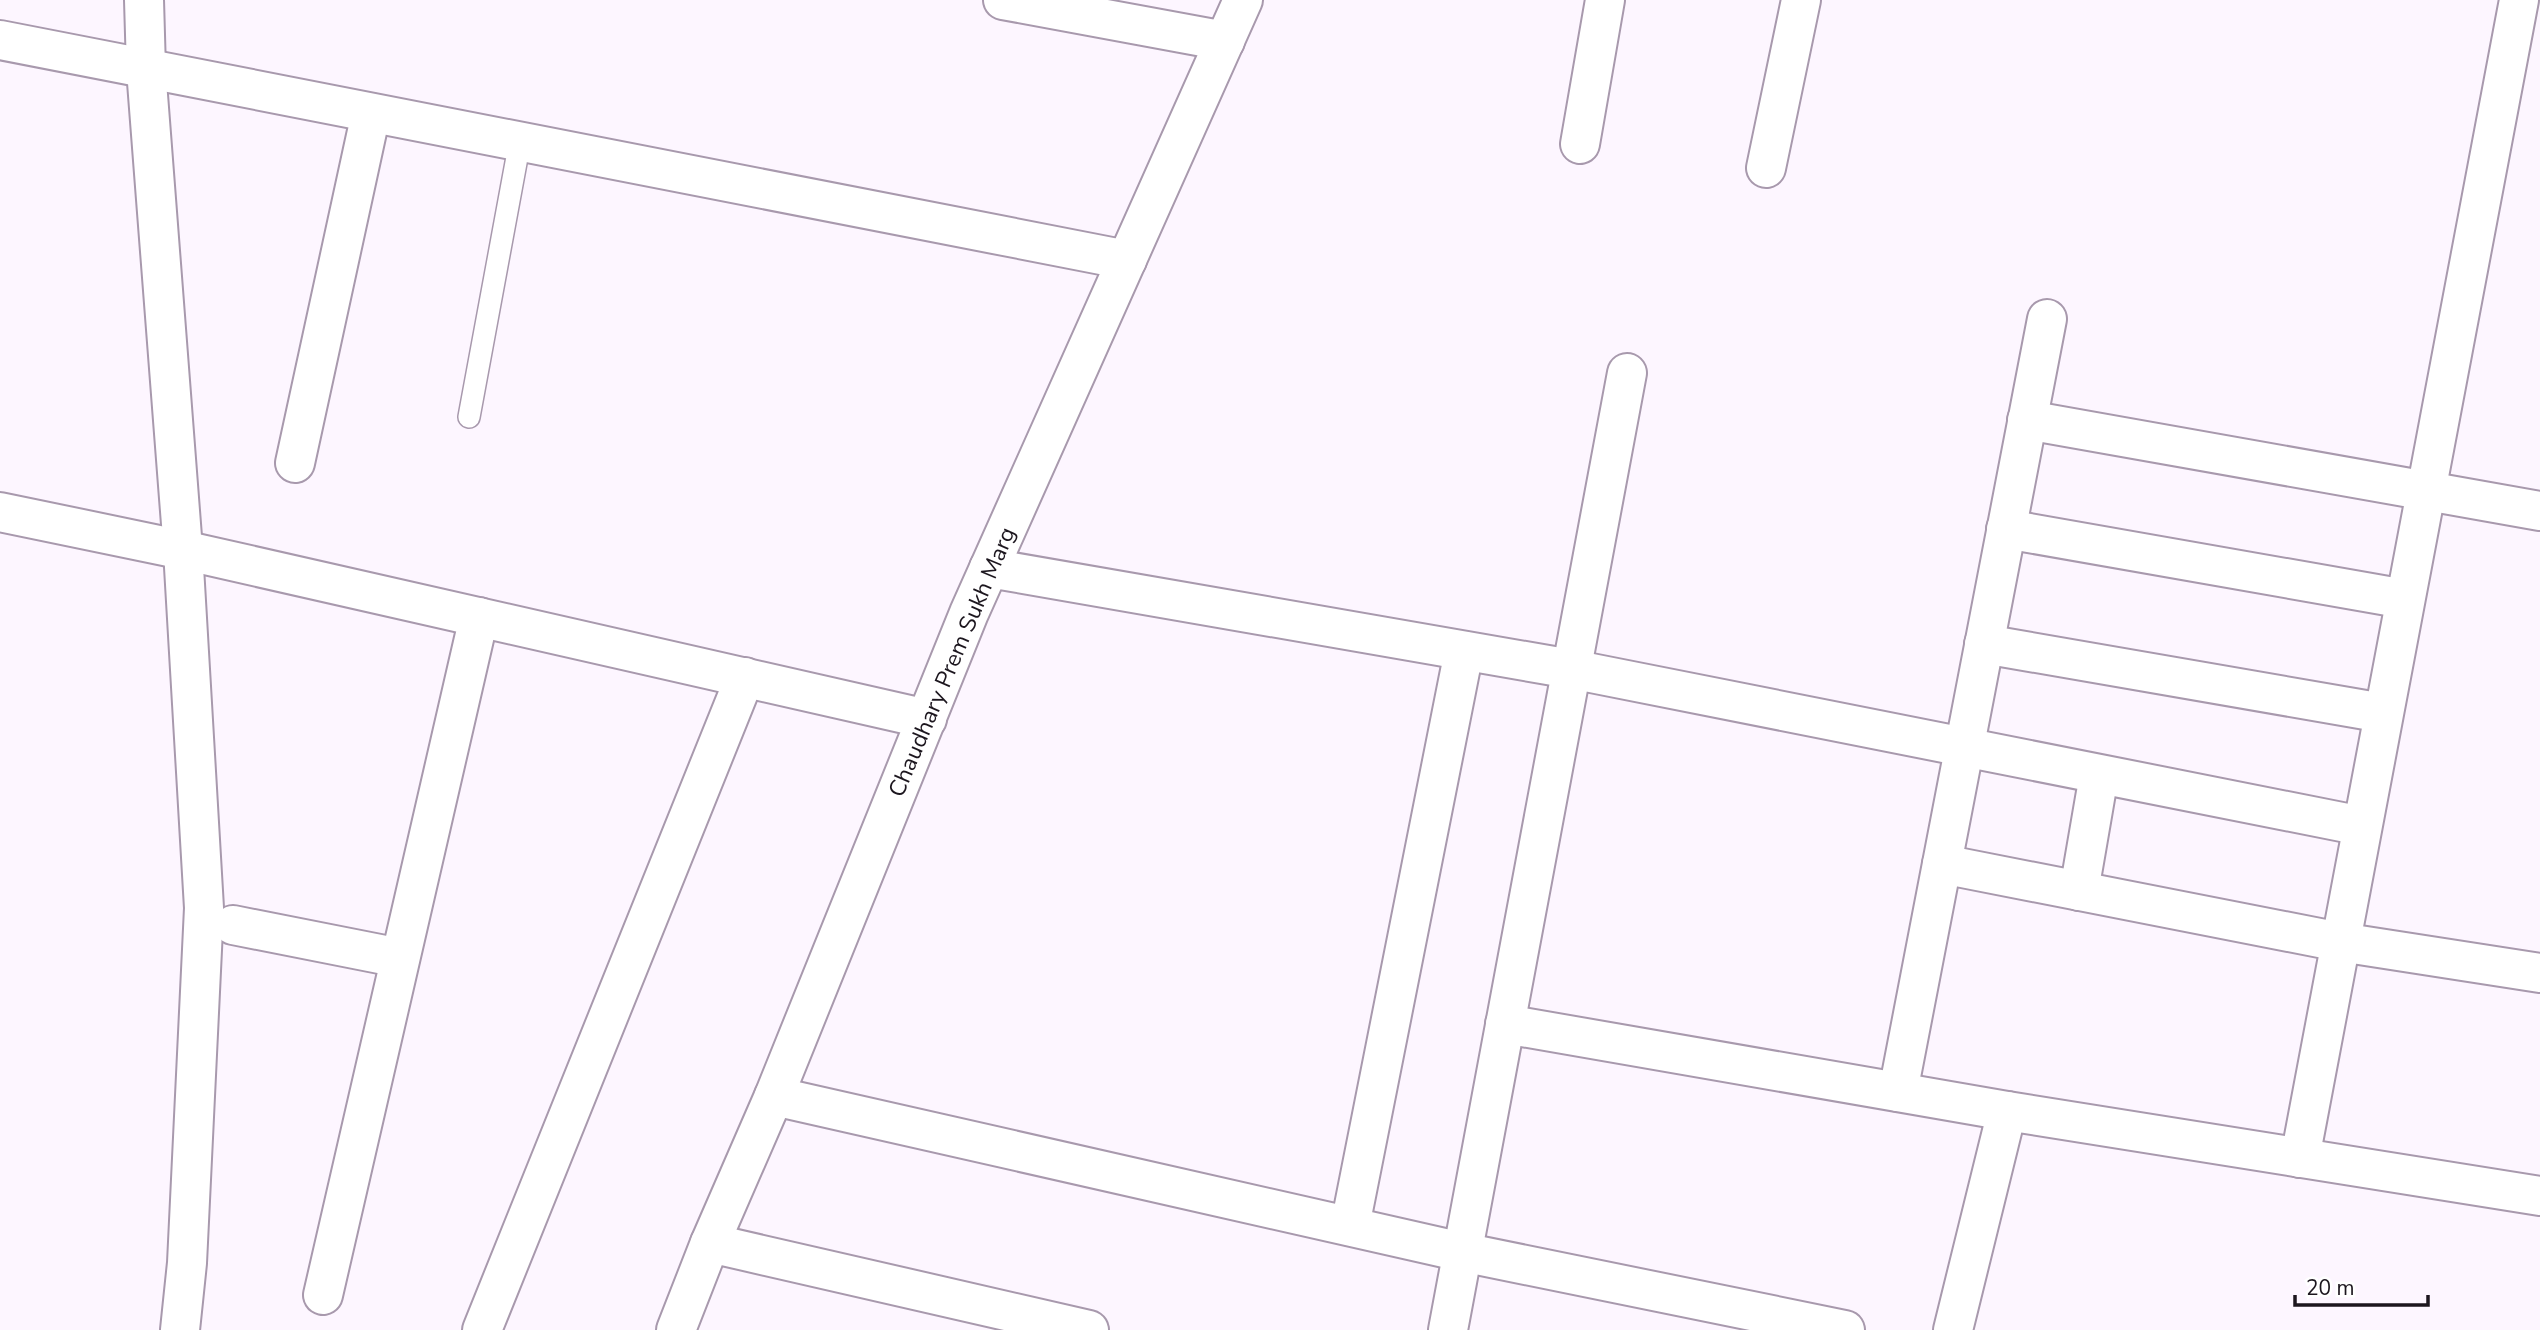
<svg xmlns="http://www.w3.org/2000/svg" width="2540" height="1330" font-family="'Nunito Sans',sans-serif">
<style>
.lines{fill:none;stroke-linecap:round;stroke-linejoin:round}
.service-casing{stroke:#a899ad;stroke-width:24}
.minor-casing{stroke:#a899ad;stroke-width:42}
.service{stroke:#fff;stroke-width:21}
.minor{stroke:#fff;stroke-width:38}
.labels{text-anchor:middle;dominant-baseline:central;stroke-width:7;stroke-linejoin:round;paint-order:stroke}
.street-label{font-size:23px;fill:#1c161e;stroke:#fff}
</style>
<rect width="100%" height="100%" fill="#fdf6ff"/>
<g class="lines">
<g class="service-casing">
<path id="service" d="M469,417L520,141"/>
</g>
<g class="minor-casing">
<g id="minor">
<path d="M144,0L146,69L183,550L204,908L187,1263L180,1330"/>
<path d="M1003,0L1225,41"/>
<path d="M0,40L1127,260"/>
<path d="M1580,144L1605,0"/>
<path d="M1766,168L1801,0"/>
<path d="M2027,420L2540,511"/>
<path d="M295,463L371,113"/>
<path d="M0,512L183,550L927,719"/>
<path d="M2006,529L2405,599"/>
<path d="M989,568L1571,669L2362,826"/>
<path d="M1984,644L2383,713"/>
<path d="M1942,864L2340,942L2540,973"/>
<path d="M2079,891L2099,775"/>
<path d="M233,925L400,958"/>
<path d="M1505,1024L2007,1111L2540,1196"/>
<path d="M1898,1092L2047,319"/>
<path d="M774,1096L1462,1252L1845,1330"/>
<path d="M2300,1158L2519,0"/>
<path d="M1350,1226L1464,651"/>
<path d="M710,1243L1089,1330"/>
<path d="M323,1295L479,617"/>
<path d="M482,1330L745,677"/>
<path d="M676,1330L710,1243L774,1096L969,613L1243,0"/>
<path d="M1448,1330L1627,373"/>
<path d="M1953,1330L2007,1111"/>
</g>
</g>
<use href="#service" class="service"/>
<use href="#minor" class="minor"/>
</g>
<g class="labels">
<g class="street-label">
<text transform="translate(952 662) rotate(-67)">Chaudhary Prem Sukh Marg</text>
</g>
</g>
<path d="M2295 1295v10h133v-10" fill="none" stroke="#1c161e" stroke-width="3.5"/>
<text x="2306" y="1295" font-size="21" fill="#1c161e" stroke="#ffffff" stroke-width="5" paint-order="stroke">20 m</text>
</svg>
